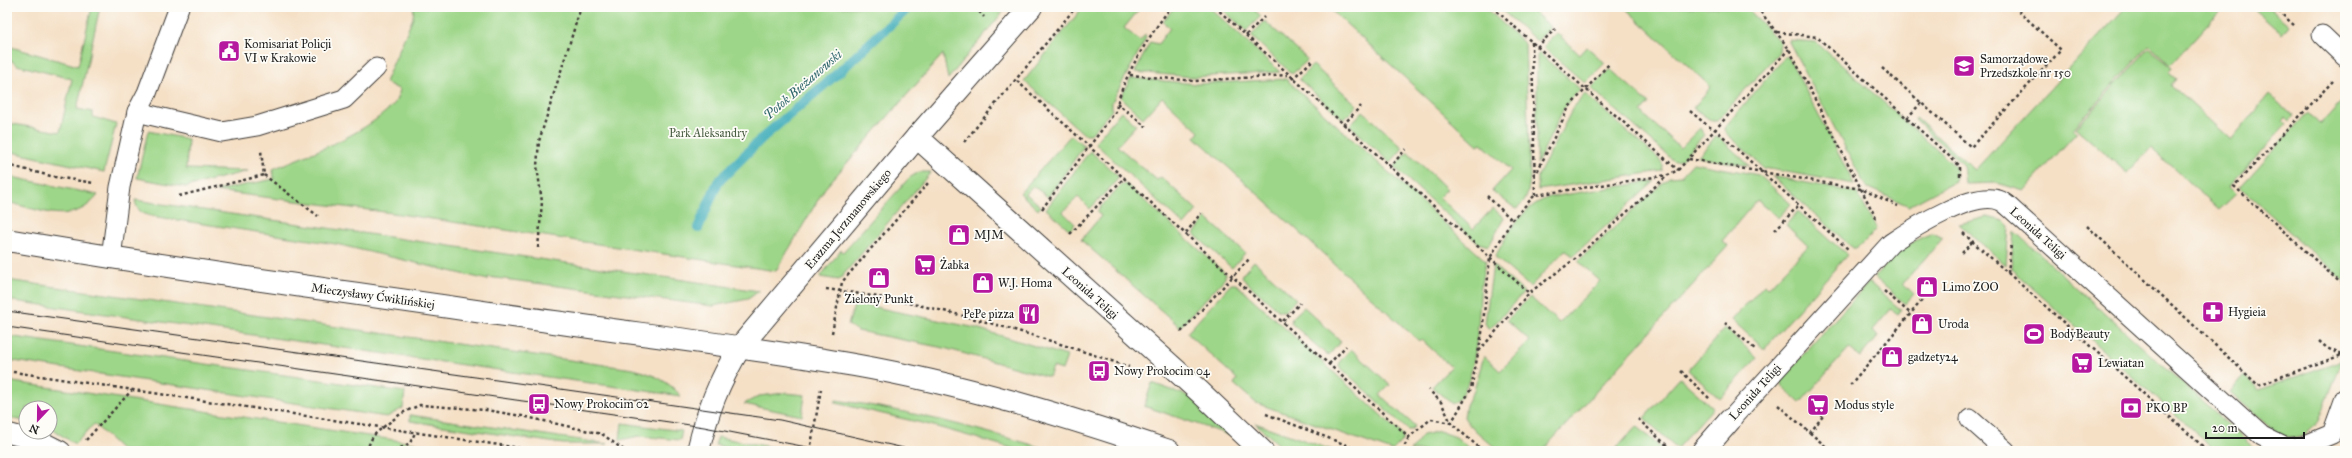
<svg xmlns="http://www.w3.org/2000/svg" width="2352" height="458" font-family="'IM FELL Great Primer',serif">
<style>
.green{fill:#9dd688;stroke:#5c7952}
.lines{fill:none;stroke-linecap:round;stroke-linejoin:round}
.stream{stroke:#3cacb9;stroke-width:10}
.lane-casing{stroke:#3d3936;stroke-width:21}
.street-casing{stroke:#3d3936;stroke-width:24}
.secondary-casing{stroke:#3d3936;stroke-width:24}
.path{stroke:#3d3936;stroke-width:2.5;stroke-dasharray:3 3;stroke-linecap:butt}
.lane{stroke:#fff;stroke-width:19}
.street{stroke:#fff;stroke-width:22}
.secondary{stroke:#fff;stroke-width:22}
.tram{stroke:#1c1c1c;stroke-width:1}
.labels{text-anchor:middle;dominant-baseline:central;stroke-width:3.5;stroke-linejoin:round;paint-order:stroke}
.poi-label{font-size:12px;fill:#1c1c1c;stroke:#fdfcf7;text-anchor:start}
.park-label{font-size:12px;fill:#495d42;stroke:#fdfcf7}
.street-label{font-size:12px;fill:#1c1c1c;stroke:#fdfcf7}
.water-label{font-size:13px;font-style:italic;fill:#2c646a;stroke:#fdfcf7}
</style>
<rect width="100%" height="100%" fill="#fdfcf7"/>
<filter id="ink" filterUnits="userSpaceOnUse"><feTurbulence type="fractalNoise" baseFrequency=".025" numOctaves="2"/><feDisplacementMap in="SourceGraphic" scale="8" xChannelSelector="R" yChannelSelector="G"/><feConvolveMatrix kernelMatrix="1 2 1 2 8 2 1 2 1" color-interpolation-filters="sRGB"/></filter>
<filter id="wash" filterUnits="userSpaceOnUse"><feTurbulence type="fractalNoise" baseFrequency=".012" numOctaves="4" result="noise"/><feDisplacementMap in="SourceGraphic" scale="16" xChannelSelector="R" yChannelSelector="G"/><feGaussianBlur stdDeviation="0.9" result="paint"/><feColorMatrix in="noise" values="0 0 0 0 0 0 0 0 0 0 0 0 0 0 0 0 0 1.4 0 .05"/><feComposite in="paint" operator="in"/></filter>
<g filter="url(#wash)">
<rect width="100%" height="100%" fill="#f5e0c6"/>
<g class="green">
<path d="M92,7H100L77,109L93,112V117L116,124L104,172L7,151V123L60,132L72,79L17,65L9,59L11,47L78,66Z"/>
<path d="M414,7H1007L948,79L943,54L825,188L776,271L393,213L215,191L274,179L273,169C313,152 360,137 392,106C396,103 398,95 400,90L385,82L413,18Z"/>
<path d="M1083,7H1141L1124,28L1140,41L1145,35L1146,38L1112,102V110L1091,134H1084L1024,81Z"/>
<path d="M1174,7H1209L1280,72L1192,77L1135,72L1150,42L1158,44L1170,28L1163,22Z"/>
<path d="M1220,7H1251L1261,16L1246,31Z"/>
<path d="M1328,7H1485L1525,44L1530,178C1528,191 1528,202 1516,209L1492,191L1511,170L1481,143L1478,145Z"/>
<path d="M1498,7H1528L1551,27L1537,41Z"/>
<path d="M1624,7H1746L1780,42L1779,52L1717,121H1712L1693,108L1711,87Z"/>
<path d="M2126,7H2224L2171,65L2149,45L2073,129L2077,132L2024,191L1997,183L1965,184L1963,164L1915,120L1916,118L1975,170Z"/>
<path d="M2251,7H2268L2289,25L2282,34Z"/>
<path d="M1265,21L1308,60L1292,74L1251,36Z"/>
<path d="M1557,33L1580,55L1587,47L1605,63L1585,83L1543,47Z"/>
<path d="M1788,40L1816,42L1955,166L1956,181L1909,206L1866,187Z"/>
<path d="M2149,48L2173,68L2169,73L2176,79L2171,85L2231,140L2269,94L2293,116L2289,122L2285,118L2282,121L2286,125L2229,187L2236,194L2219,210L2151,148L2127,173L2076,128Z"/>
<path d="M1539,53L1580,89L1565,106L1537,164V55Z"/>
<path d="M1785,57L1789,58L1854,184L1764,168L1725,132L1724,128Z"/>
<path d="M1313,65L1357,105L1344,120L1299,79Z"/>
<path d="M1610,69L1649,103L1641,112L1680,148L1700,128L1704,135L1681,160L1674,161L1591,88Z"/>
<path d="M1131,78L1197,84L1286,79L1486,261C1484,269 1482,277 1481,285C1478,311 1479,391 1452,404L1432,387L1451,367L1421,339L1419,341L1195,137L1199,132L1162,97L1143,118L1122,99L1121,96Z"/>
<path d="M1585,94L1660,160L1663,165L1662,171L1538,190V176L1573,108Z"/>
<path d="M2345,100V282L2240,187L2308,112L2320,125L2339,104Z"/>
<path d="M1121,111L1136,125L1117,146L1157,180L1161,177L1197,210L1184,225L1097,145L1096,141Z"/>
<path d="M1363,111L1403,148L1390,163L1350,125Z"/>
<path d="M148,131L188,139L186,169L248,171L185,187L137,178Z"/>
<path d="M1071,135L1084,146L1048,197L1033,186L1026,194L1041,206L1038,210L1020,193Z"/>
<path d="M1715,137L1720,138L1750,166L1698,157Z"/>
<path d="M1090,151L1118,176L1117,180L1090,209L1078,197L1063,212L1075,224L1070,230L1046,209Z"/>
<path d="M1408,152L1447,189L1439,197L1473,229L1493,208L1504,218L1489,246L1478,243L1394,167Z"/>
<path d="M1693,163L1759,175L1791,204L1778,218L1758,200L1756,201L1722,241L1728,246L1542,451H1499L1469,425L1464,417L1466,405L1474,390L1484,356L1500,371L1530,341L1507,320L1530,297L1559,323L1600,281L1578,261L1669,177L1681,176Z"/>
<path d="M919,172H931L839,280L820,277L841,250L843,252L909,178Z"/>
<path d="M7,176L98,195C73,227 41,210 7,202Z"/>
<path d="M1772,176L1857,193L1877,229L1858,248H1853Z"/>
<path d="M1655,181L1573,256L1565,250L1530,287L1495,257C1508,233 1522,206 1550,197Z"/>
<path d="M1126,184L1225,273V278L1180,327L1081,240L1101,216L1097,211L1121,185Z"/>
<path d="M135,200L759,291L748,299L713,306L488,277V280L336,244L151,216C141,213 137,211 135,200Z"/>
<path d="M1798,211L1847,255L1764,349L1732,320L1764,285L1768,288L1808,246L1786,225Z"/>
<path d="M1987,217L2004,221L2009,226L2006,265L1959,224Z"/>
<path d="M1206,218L1245,253L1232,268L1194,234Z"/>
<path d="M2014,231L2256,450L2258,451H2216L2011,269Z"/>
<path d="M1933,233L1943,238L1903,283L1914,294L1905,304L1874,277C1891,258 1908,241 1933,233Z"/>
<path d="M1254,261L1296,299L1285,311H1279L1242,278L1243,274Z"/>
<path d="M1493,265L1524,292L1489,330L1485,323Z"/>
<path d="M7,280L633,369C653,374 667,380 681,396L7,300Z"/>
<path d="M1869,282L1901,310L1898,314L1891,309L1873,330L1878,336L1860,357L1849,348L1800,403L1783,387L1781,379Z"/>
<path d="M1231,284H1236L1403,435V440L1392,451L1256,403L1234,384L1237,379L1187,333Z"/>
<path d="M855,303L976,328L1067,356L1062,370L1053,367L1049,377L944,348L858,331L848,325Z"/>
<path d="M1304,307L1341,341L1328,356L1291,323L1292,318Z"/>
<path d="M1725,328L1757,358L1720,399L1688,370Z"/>
<path d="M7,336L405,392L403,408L387,417L7,360Z"/>
<path d="M1351,349L1390,385L1380,395L1415,426L1411,430H1408L1339,366L1340,361Z"/>
<path d="M2342,360L2319,421C2308,436 2293,442 2276,433L2230,392L2244,376L2259,390Z"/>
<path d="M1680,378L1713,408L1677,448L1644,418Z"/>
<path d="M7,381L401,441L460,451H123L94,424L75,444L50,428V408H26V421L7,418Z"/>
<path d="M1152,383L1191,397L1229,435L1144,406Z"/>
<path d="M785,393L805,395L802,416L744,404L759,396Z"/>
<path d="M836,400C910,410 982,430 1053,451H1022L930,425L836,403Z"/>
<path d="M410,415L607,444H563L410,421Z"/>
<path d="M622,423L682,431L680,440L639,436L620,440Z"/>
<path d="M1255,423L1335,451H1286Z"/>
<path d="M1637,426L1664,451H1614Z"/>
<path d="M1439,431L1456,437L1473,451H1410L1423,435Z"/>
<path d="M718,437L792,451H743L715,445Z"/>
</g>
<g class="lines">
<path class="stream" d="M698,228L718,182L761,139L839,72L909,7"/>
</g>
</g>
<g filter="url(#ink)">
<g class="lines">
<g class="lane-casing">
<g id="lane">
<path d="M2322,35L2345,57"/>
<path d="M137,112L147,93L179,7"/>
<path d="M111,258L120,187L137,112L222,132L257,126L344,99L376,68"/>
<path d="M1970,419L2006,451"/>
<path d="M1730,420L1891,243C1913,228 1975,189 2001,201C2007,204 2013,211 2018,215L2262,436L2286,448L2303,446L2332,434L2345,398"/>
<path d="M7,433L45,443L61,451"/>
</g>
</g>
<g class="street-casing">
<g id="street">
<path d="M917,137L1200,392L1262,451"/>
<path d="M698,451C708,410 718,383 740,347L917,137L1031,7"/>
<path d="M1703,451L1730,420"/>
</g>
</g>
<g class="secondary-casing">
<path id="secondary" d="M7,240C189,271 372,296 554,322C654,336 755,348 854,365C962,384 1066,416 1169,451"/>
</g>
<g class="path">
<path d="M975,7L984,17"/>
<path d="M1215,7L1529,293"/>
<path d="M1492,7L1678,170"/>
<path d="M1757,7L1789,49L1877,220"/>
<path d="M2274,7L2296,27"/>
<path d="M1777,32L1817,37L1960,166V177"/>
<path d="M1246,35L1264,17"/>
<path d="M1532,42L1535,195"/>
<path d="M1537,47L1555,29"/>
<path d="M1882,68L1971,147L2061,50L2014,7"/>
<path d="M1130,75L1194,81L1288,75"/>
<path d="M1292,79L1312,61"/>
<path d="M1017,81L1409,437L1431,419L1451,423L1441,402L1429,390"/>
<path d="M2333,81L2234,186L2345,287"/>
<path d="M1117,103L1146,127"/>
<path d="M1690,111L1708,126L1716,130L1762,172L1861,189L1898,206"/>
<path d="M1907,118L1921,103"/>
<path d="M1343,125L1361,106"/>
<path d="M964,142L1076,7"/>
<path d="M1689,159L1762,172L1849,250"/>
<path d="M7,165L55,177L94,183"/>
<path d="M1389,168L1406,149"/>
<path d="M264,175L318,216"/>
<path d="M1533,175L1538,170L1569,107L1610,63"/>
<path d="M179,196L264,175L261,151"/>
<path d="M1487,196L1512,220"/>
<path d="M1042,209L1116,111C1120,80 1152,32 1171,7"/>
<path d="M2087,226L2258,385L2342,355L2345,356"/>
<path d="M1775,230L1799,205"/>
<path d="M1186,233L1201,213"/>
<path d="M1963,233L2208,451"/>
<path d="M1070,234L1125,177"/>
<path d="M538,248L542,202L537,166L539,141L581,7"/>
<path d="M1962,253L1972,242"/>
<path d="M2008,273L2011,245"/>
<path d="M826,289C929,302 1031,333 1129,367"/>
<path d="M1884,291L1911,314"/>
<path d="M1283,321L1300,303"/>
<path d="M1725,323L1756,350"/>
<path d="M1181,332L1250,258"/>
<path d="M832,333L842,282L928,183"/>
<path d="M2319,341L2327,348L2342,355"/>
<path d="M1479,351L1529,293L1575,259L1668,175"/>
<path d="M1329,364L1346,346"/>
<path d="M7,371L539,451"/>
<path d="M1681,371L1711,400"/>
<path d="M1850,385L1923,299"/>
<path d="M1778,405L1831,451"/>
<path d="M1266,414L1362,451"/>
<path d="M1638,419L1673,451"/>
<path d="M1810,433L1823,416"/>
<path d="M86,440L132,390"/>
<path d="M366,451L373,436L382,428L402,413L420,405L486,410L522,416L602,434L625,451"/>
<path d="M395,451L410,443L416,431"/>
<path d="M628,451H644"/>
<path d="M810,451L821,389"/>
<path d="M1402,451L1409,437"/>
<path d="M1483,451L1451,423L1471,389L1482,333L1490,258L1512,220L1535,195L1668,175L1678,170L1789,49"/>
</g>
<use href="#lane" class="lane"/>
<use href="#street" class="street"/>
<use href="#secondary" class="secondary"/>
<g class="tram">
<path d="M7,311L780,420L917,451"/>
<path d="M7,327L704,427L827,451"/>
</g>
</g>
</g>
<defs>
<g id="civic-square" transform="scale(1.15)"><rect x="-9" y="-9" width="18" height="18" rx="4" fill="#b5179e" stroke="#fdfcf7"/><path d="M-.6-6.5H3V-4.5H.6V-3L4-1V1h2V6H-6V1h2V-1L-.6-3ZM-1.2 2.5V6h2.4V2.5Z" fill="#fff"/></g>
<g id="school-square" transform="scale(1.15)"><rect x="-9" y="-9" width="18" height="18" rx="4" fill="#b5179e" stroke="#fdfcf7"/><path d="M0-5L7-2L0 1L-7-2ZM-4 1L0 2.5L4 1V4Q0 6-4 4Z" fill="#fff"/></g>
<g id="shop-square" transform="scale(1.15)"><rect x="-9" y="-9" width="18" height="18" rx="4" fill="#b5179e" stroke="#fdfcf7"/><path d="M-5-2.5h2.3a2.7 3.5 0 0 1 5.4 0H5L5.5 6h-11ZM-1.5-2.5h3a1.5 2.3 0 0 0-3 0Z" fill="#fff"/></g>
<g id="supermarket-square" transform="scale(1.15)"><rect x="-9" y="-9" width="18" height="18" rx="4" fill="#b5179e" stroke="#fdfcf7"/><path d="M-6-5.5h2.5l.6 2H6L4.5 2H-2.5L-4.4-4H-6ZM-1.5 3.2a1.3 1.3 0 1 0 .1 0ZM3 3.2a1.3 1.3 0 1 0 .1 0Z" fill="#fff"/></g>
<g id="pharmacy-square" transform="scale(1.15)"><rect x="-9" y="-9" width="18" height="18" rx="4" fill="#b5179e" stroke="#fdfcf7"/><path d="M-2-6h4v4h4v4h-4v4h-4v-4h-4v-4h4Z" fill="#fff"/></g>
<g id="restaurant-square" transform="scale(1.15)"><rect x="-9" y="-9" width="18" height="18" rx="4" fill="#b5179e" stroke="#fdfcf7"/><path d="M-5-6h1v4h1v-4h1v4h1v-4h1v5L-1.5 .5V6h-2V.5L-5-1ZM5-6V6H3V1.5H1.5Q1.5-4 5-6Z" fill="#fff"/></g>
<g id="stadium-square" transform="scale(1.15)"><rect x="-9" y="-9" width="18" height="18" rx="4" fill="#b5179e" stroke="#fdfcf7"/><path d="M0-5a6.5 5 0 1 0 0 10a6.5 5 0 1 0 0-10ZM-3.5-1.8h7v3.6h-7Z" fill="#fff"/></g>
<g id="bus-square" transform="scale(1.15)"><rect x="-9" y="-9" width="18" height="18" rx="4" fill="#b5179e" stroke="#fdfcf7"/><path d="M-5-6H5V4H4V6H2V4H-2V6H-4V4H-5ZM-3.5-4V0h7V-4ZM-3.5 1.2v1.5H-2V1.2ZM2 1.2v1.5H3.5V1.2Z" fill="#fff"/></g>
<g id="bank-square" transform="scale(1.15)"><rect x="-9" y="-9" width="18" height="18" rx="4" fill="#b5179e" stroke="#fdfcf7"/><path d="M-6-4H6V4H-6ZM0-2.3a2.3 2.3 0 1 0 0 4.6a2.3 2.3 0 1 0 0-4.6Z" fill="#fff"/></g>
</defs>
<g fill-rule="evenodd">
<use href="#civic-square" x="229" y="51"/>
<use href="#school-square" x="1964" y="66"/>
<use href="#shop-square" x="959" y="235"/>
<use href="#supermarket-square" x="925" y="265"/>
<use href="#shop-square" x="879" y="278"/>
<use href="#shop-square" x="983" y="283"/>
<use href="#shop-square" x="1927" y="287"/>
<use href="#pharmacy-square" x="2213" y="312"/>
<use href="#restaurant-square" x="1029" y="314"/>
<use href="#shop-square" x="1922" y="324"/>
<use href="#stadium-square" x="2034" y="334"/>
<use href="#shop-square" x="1892" y="357"/>
<use href="#supermarket-square" x="2082" y="363"/>
<use href="#bus-square" x="1099" y="371"/>
<use href="#bus-square" x="539" y="404"/>
<use href="#supermarket-square" x="1818" y="405"/>
<use href="#bank-square" x="2131" y="408"/>
</g>
<g class="labels">
<g class="poi-label">
<text x="244" y="44">Komisariat Policji<tspan x="244" dy="14">VI w Krakowie</tspan></text>
<text x="1980" y="59">Samorządowe<tspan x="1980" dy="14">Przedszkole nr 150</tspan></text>
<text x="974" y="235">MJM</text>
<text x="940" y="265">Żabka</text>
<text x="998" y="283">W.J. Homa</text>
<text x="1942" y="287">Limo ZOO</text>
<text x="879" y="299" text-anchor="middle">Zielony Punkt</text>
<text x="2228" y="312">Hygieia</text>
<text x="1014" y="314" text-anchor="end">PePe pizza</text>
<text x="1938" y="324">Uroda</text>
<text x="2050" y="334">BodyBeauty</text>
<text x="1908" y="357">gadzety24</text>
<text x="2098" y="363">Lewiatan</text>
<text x="1114" y="371">Nowy Prokocim 04</text>
<text x="554" y="404">Nowy Prokocim 02</text>
<text x="1834" y="405">Modus style</text>
<text x="2146" y="408">PKO BP</text>
</g>
<g class="park-label">
<text x="708" y="133">Park Aleksandry</text>
</g>
<g class="street-label">
<text transform="translate(848 219) rotate(-50)">Erazma Jerzmanowskiego</text>
<text transform="translate(2038 233) rotate(42)">Leonida Teligi</text>
<text transform="translate(1090 293) rotate(42)">Leonida Teligi</text>
<text transform="translate(373 296) rotate(8)">Mieczysławy Ćwiklińskiej</text>
<text transform="translate(1755 392) rotate(-48)">Leonida Teligi</text>
</g>
<g class="water-label">
<text transform="translate(803 85) rotate(-41)">Potok Bieżanowski</text>
</g>
</g>
<rect width="2352" height="458" fill="none" stroke="#fdfcf7" stroke-width="24"/>
<g transform="translate(38 420) rotate(202)"><circle r="19" fill="#fdfcf7" stroke="#a3a29f"/>
<path d="M0-3L7 15L0 10L-7 15Z" fill="#b5179e"/>
<text y="-6" font-size="11" font-weight="bold" text-anchor="middle" fill="#1c1c1c">N</text>
</g>
<path d="M2206 432v6h98v-6" fill="none" stroke="#1c1c1c" stroke-width="2"/>
<text x="2212" y="432" font-size="12" fill="#1c1c1c" stroke="#fdfcf7" stroke-width="3" paint-order="stroke">20 m</text>
</svg>
